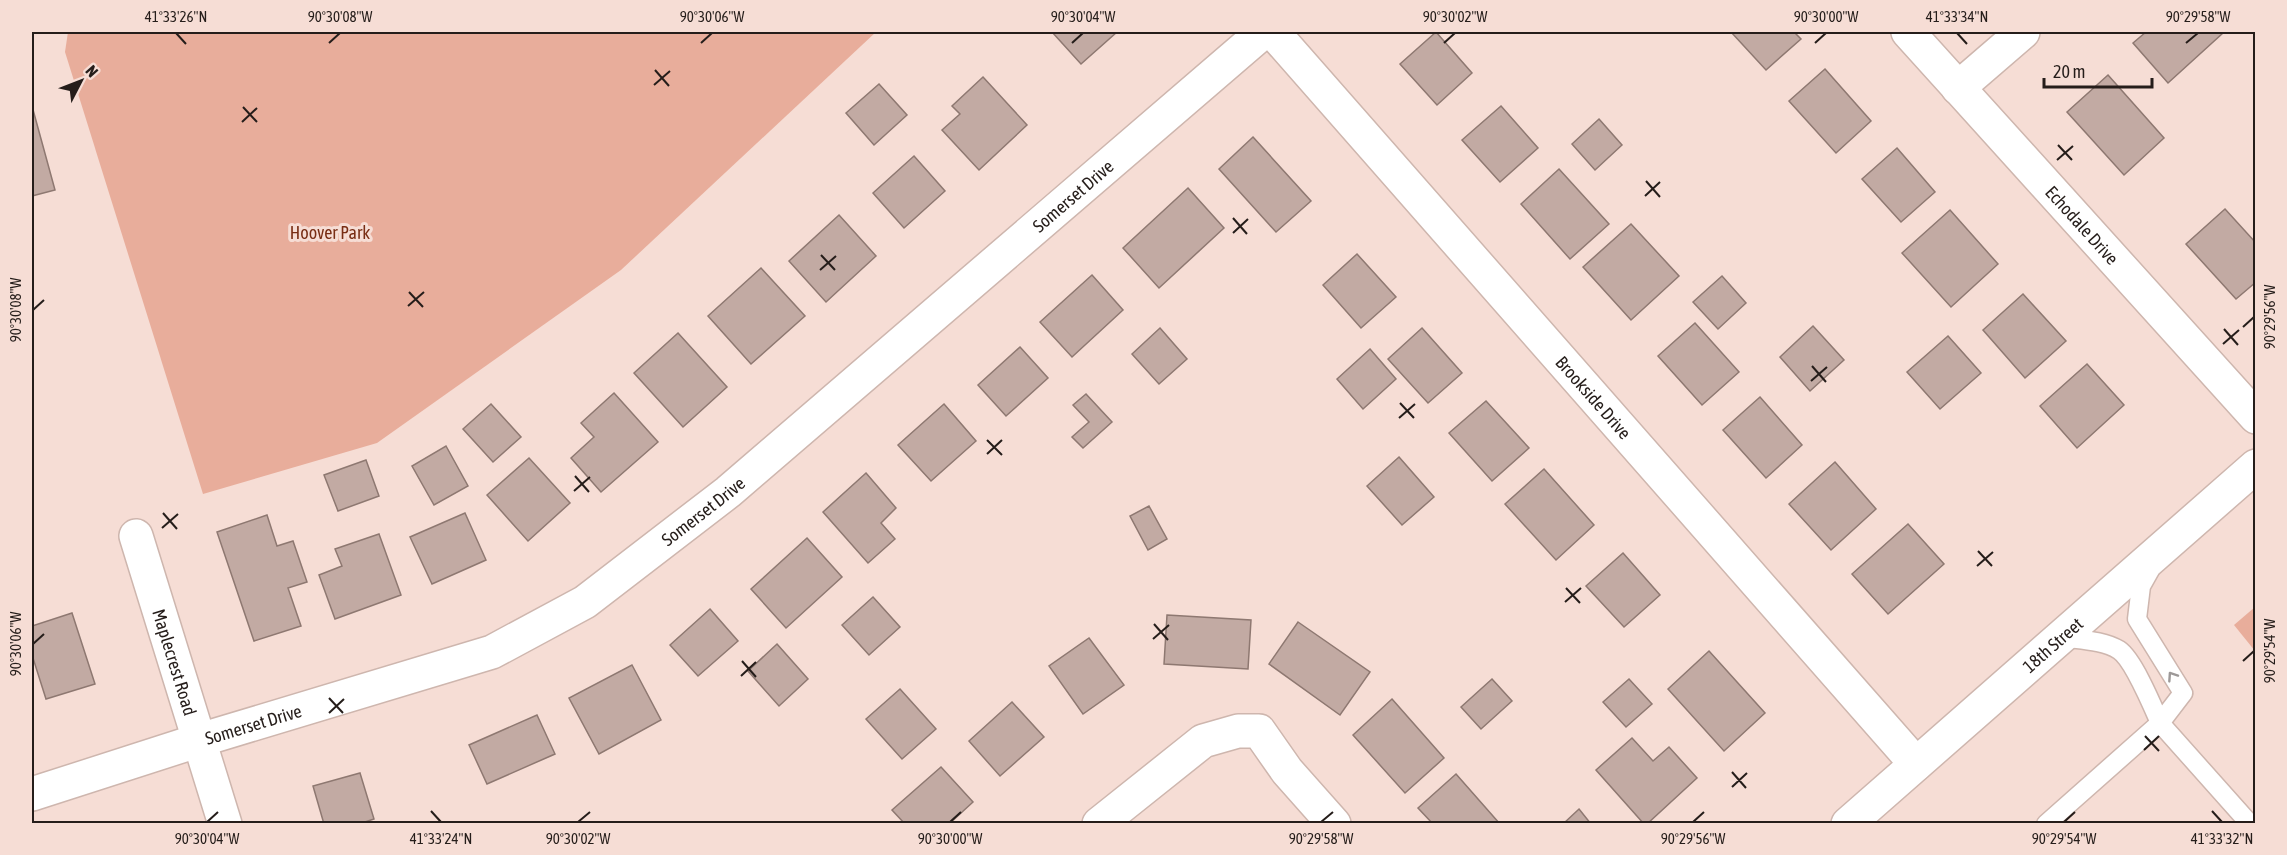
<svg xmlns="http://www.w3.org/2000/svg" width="2287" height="855" font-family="'Asap Condensed',sans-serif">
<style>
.green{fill:#e8ad9b}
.building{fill:#c2aaa3;stroke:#8e7871;stroke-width:1.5}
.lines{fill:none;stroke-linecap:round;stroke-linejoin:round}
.service-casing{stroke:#ceb6ae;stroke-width:21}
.minor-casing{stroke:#ceb6ae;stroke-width:36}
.tertiary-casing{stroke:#ceb6ae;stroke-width:36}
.service{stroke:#fff;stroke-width:18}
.minor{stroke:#fff;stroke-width:33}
.tertiary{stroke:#fff;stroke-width:33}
.oneway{stroke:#9d9998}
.ticks{fill:none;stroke:#251d1a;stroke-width:2}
.labels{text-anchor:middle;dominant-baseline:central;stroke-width:6;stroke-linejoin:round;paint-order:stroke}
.street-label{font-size:18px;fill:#251d1a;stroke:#f6ddd5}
.park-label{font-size:18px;fill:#782d14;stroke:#f6ddd5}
.neatline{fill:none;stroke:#251d1a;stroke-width:2}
.ticks-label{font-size:15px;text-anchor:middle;fill:#251d1a}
</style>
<rect width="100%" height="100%" fill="#f6ddd5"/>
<g class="green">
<path d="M68,32H876L621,270L377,443L203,494L65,52Z"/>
<path d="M2255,607V651L2234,625Z"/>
</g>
<g class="building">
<path d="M1052,32H1117L1081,64Z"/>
<path d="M1436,32L1472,73L1437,105L1400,64Z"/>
<path d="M1731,32H1794L1801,39L1766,70Z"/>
<path d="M2146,32H2222L2223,33L2168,83L2133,43Z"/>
<path d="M1825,69L1871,121L1836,153L1789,101Z"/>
<path d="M2108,75L2164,138L2124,175L2067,112Z"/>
<path d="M983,77L1027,125L979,170L942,130L960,114L952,106Z"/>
<path d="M879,84L907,115L874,145L846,113Z"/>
<path d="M32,106L55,190L32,196Z"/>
<path d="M1501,106L1538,148L1500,182L1462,140Z"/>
<path d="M1599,119L1622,145L1595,170L1572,144Z"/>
<path d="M1253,137L1311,201L1276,232L1219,169Z"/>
<path d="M1897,148L1935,192L1901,222L1862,179Z"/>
<path d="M914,156L945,191L904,228L873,193Z"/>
<path d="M1559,169L1609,224L1570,259L1521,204Z"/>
<path d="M1188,188L1224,228L1159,288L1123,248Z"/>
<path d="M2225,209L2256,243V282L2236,299L2186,244Z"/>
<path d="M1950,210L1998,264L1951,307L1902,253Z"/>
<path d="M839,215L876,256L826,302L789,261Z"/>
<path d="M1631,224L1679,276L1631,320L1583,267Z"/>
<path d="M1357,254L1396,297L1361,328L1323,285Z"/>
<path d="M761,268L805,316L751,364L708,316Z"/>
<path d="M1092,275L1123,310L1072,357L1040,322Z"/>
<path d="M1722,276L1746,303L1718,329L1693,302Z"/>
<path d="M2023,294L2066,341L2025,378L1983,330Z"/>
<path d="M1695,323L1739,372L1702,405L1658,356Z"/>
<path d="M1813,326L1844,360L1810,391L1780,357Z"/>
<path d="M1160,328L1187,359L1159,384L1132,354Z"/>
<path d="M1422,328L1462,373L1428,403L1388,359Z"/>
<path d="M678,333L727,387L683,427L634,373Z"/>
<path d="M1948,336L1981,373L1940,409L1907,372Z"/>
<path d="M1020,347L1048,378L1006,416L978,385Z"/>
<path d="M1370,349L1396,379L1363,409L1337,379Z"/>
<path d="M2087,364L2124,405L2077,448L2040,406Z"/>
<path d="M614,393L658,442L601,492L571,458L594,437L581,423Z"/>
<path d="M1086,394L1112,422L1083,448L1072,437L1089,422L1073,405Z"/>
<path d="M1760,397L1802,445L1766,478L1723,430Z"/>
<path d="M1486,401L1529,448L1492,481L1449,433Z"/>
<path d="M491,404L521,437L493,462L463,429Z"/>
<path d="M944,404L976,441L931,481L898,445Z"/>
<path d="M446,446L468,486L434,505L412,466Z"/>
<path d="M1399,457L1434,497L1402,525L1367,486Z"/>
<path d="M529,458L570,503L528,541L487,495Z"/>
<path d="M366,460L379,496L338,511L324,475Z"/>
<path d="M1835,462L1876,509L1831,550L1789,504Z"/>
<path d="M1544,469L1594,525L1556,560L1505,504Z"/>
<path d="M866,473L896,508L881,523L895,539L868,563L823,512Z"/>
<path d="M1149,506L1167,539L1148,550L1130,516Z"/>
<path d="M465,513L486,560L432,584L410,537Z"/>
<path d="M267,515L277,546L293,541L307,582L288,588L301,626L254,641L217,532Z"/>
<path d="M1908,524L1944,564L1888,614L1852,574Z"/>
<path d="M379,534L401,595L335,619L319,575L342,566L335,549Z"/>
<path d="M807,538L842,577L786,628L751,589Z"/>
<path d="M1623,553L1660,595L1624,627L1586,586Z"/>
<path d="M873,597L900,627L869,655L842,625Z"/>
<path d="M710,609L738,641L698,676L670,645Z"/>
<path d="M72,613L95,684L46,699L32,655V626Z"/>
<path d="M1167,615L1251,620L1248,669L1164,664Z"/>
<path d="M1298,622L1370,672L1340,715L1269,664Z"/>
<path d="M1089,638L1124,685L1083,714L1049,666Z"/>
<path d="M777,644L808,679L779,706L748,671Z"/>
<path d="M1709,651L1765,713L1724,751L1668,689Z"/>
<path d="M632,665L661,720L599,754L569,698Z"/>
<path d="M1492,679L1512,701L1481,729L1461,707Z"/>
<path d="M1629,679L1652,704L1626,727L1603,702Z"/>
<path d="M900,689L936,729L902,759L866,719Z"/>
<path d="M1392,699L1444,758L1405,793L1353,735Z"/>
<path d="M1012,702L1044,737L1000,776L969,741Z"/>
<path d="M537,715L555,754L487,784L469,745Z"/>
<path d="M1632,738L1653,761L1669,747L1697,778L1647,824H1644L1596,770Z"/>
<path d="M941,767L973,802L949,824H905L892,810Z"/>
<path d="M360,773L374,819L359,824H324L313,786Z"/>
<path d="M1456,774L1500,824H1433L1418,808Z"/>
<path d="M1579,809L1591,824H1563Z"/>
</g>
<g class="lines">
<g class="service-casing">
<g id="service">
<path d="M2060,637C2079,640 2103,640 2119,650C2133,659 2153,707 2160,723L2183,693L2137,619L2141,586L2150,570"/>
<path d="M2046,824L2160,723L2250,824"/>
</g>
</g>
<g class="minor-casing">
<g id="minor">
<path id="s1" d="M1273,32L1916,764"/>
<path id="s2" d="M1908,32L2256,417"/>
<path d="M1958,88L2023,32"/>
<path id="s3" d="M136,536L225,824"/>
<path id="s4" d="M32,794L200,740L492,652L585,602L728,492L1263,32"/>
<path d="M1099,824L1203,741L1238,731H1259L1287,771L1334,824"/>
</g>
</g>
<g class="tertiary-casing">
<g id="tertiary">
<path id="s5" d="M1848,824L2256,466"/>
</g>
</g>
<use href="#service" class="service"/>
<use href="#minor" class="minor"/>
<use href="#tertiary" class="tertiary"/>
</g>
<defs><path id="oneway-chevron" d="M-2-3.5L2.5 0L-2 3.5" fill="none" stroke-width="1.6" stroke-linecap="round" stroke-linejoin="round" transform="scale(1.5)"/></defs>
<use class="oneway" href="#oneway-chevron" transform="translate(2172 676) rotate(-124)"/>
<path class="ticks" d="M176,33L186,44M1957,33L1967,44M329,43L340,33M701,43L712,33M1072,43L1083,33M1444,43L1455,33M1815,43L1826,33M2186,43L2198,33M655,70L669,86M654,85L670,71M243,107L257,122M242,122L257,108M2058,145L2072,160M2057,160L2073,146M1646,181L1660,197M1645,196L1660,182M1233,218L1247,234M1233,233L1248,219M821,255L835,270M820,270L836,256M409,292L423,307M408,306L424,292M33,310L44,300M2243,327L2254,317M2224,329L2238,345M2223,344L2239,330M1812,366L1826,382M1811,381L1827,367M1400,403L1414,418M1399,418L1415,404M987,440L1002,455M987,454L1002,440M575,476L589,492M574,491L590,477M163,513L177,529M162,528L178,514M1978,551L1992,566M1977,566L1993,552M1566,588L1580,603M1565,602L1581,588M1154,624L1168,640M1153,639L1169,625M33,644L44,634M742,661L756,677M2243,661L2254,651M741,676L756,662M329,698L343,713M329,713L344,699M2145,736L2159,751M2144,750L2159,736M1732,772L1746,788M1732,787L1747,773M431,811L441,822M2212,811L2222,822M207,822L218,812M578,822L590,812M950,822L961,812M1321,822L1333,812M1693,822L1704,812M2064,822L2075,812"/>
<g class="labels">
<g class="street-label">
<text stroke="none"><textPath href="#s4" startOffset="1222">Somerset Drive</textPath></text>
<text stroke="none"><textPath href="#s2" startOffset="260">Echodale Drive</textPath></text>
<text stroke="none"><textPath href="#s1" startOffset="486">Brookside Drive</textPath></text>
<text stroke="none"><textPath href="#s4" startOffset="736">Somerset Drive</textPath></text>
<text stroke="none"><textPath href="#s5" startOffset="272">18th Street</textPath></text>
<text stroke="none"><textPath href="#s3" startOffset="132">Maplecrest Road</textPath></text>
<text stroke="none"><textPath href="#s4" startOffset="232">Somerset Drive</textPath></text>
</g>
<g class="park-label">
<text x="330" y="232">Hoover Park</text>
</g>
</g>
<rect width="2287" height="855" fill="none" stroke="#f6ddd5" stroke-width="66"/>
<g transform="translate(81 81) rotate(48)" stroke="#f6ddd5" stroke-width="4.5" paint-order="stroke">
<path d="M0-4.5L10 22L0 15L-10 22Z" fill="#251d1a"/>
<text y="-9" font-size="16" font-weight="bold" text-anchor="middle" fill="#251d1a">N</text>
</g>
<path d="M2044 78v9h108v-9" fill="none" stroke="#251d1a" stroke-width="3"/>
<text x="2053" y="78" font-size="18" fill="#251d1a" stroke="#f6ddd5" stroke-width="4.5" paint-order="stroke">20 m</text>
<rect x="33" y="33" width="2221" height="789" class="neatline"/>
<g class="ticks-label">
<text x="176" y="22">41°33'26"N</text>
<text x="340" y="22">90°30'08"W</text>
<text x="712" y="22">90°30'06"W</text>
<text x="1083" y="22">90°30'04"W</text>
<text x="1455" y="22">90°30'02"W</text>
<text x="1826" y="22">90°30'00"W</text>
<text x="1957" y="22">41°33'34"N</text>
<text x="2198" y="22">90°29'58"W</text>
<text transform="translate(16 310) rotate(-90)" y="5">90°30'08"W</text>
<text transform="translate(2270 317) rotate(-90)" y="5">90°29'56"W</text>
<text transform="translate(16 644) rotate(-90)" y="5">90°30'06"W</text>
<text transform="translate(2270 651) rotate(-90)" y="5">90°29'54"W</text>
<text x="207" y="844">90°30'04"W</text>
<text x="441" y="844">41°33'24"N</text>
<text x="578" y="844">90°30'02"W</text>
<text x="950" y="844">90°30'00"W</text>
<text x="1321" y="844">90°29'58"W</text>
<text x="1693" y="844">90°29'56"W</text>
<text x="2064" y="844">90°29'54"W</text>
<text x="2222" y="844">41°33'32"N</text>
</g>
</svg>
